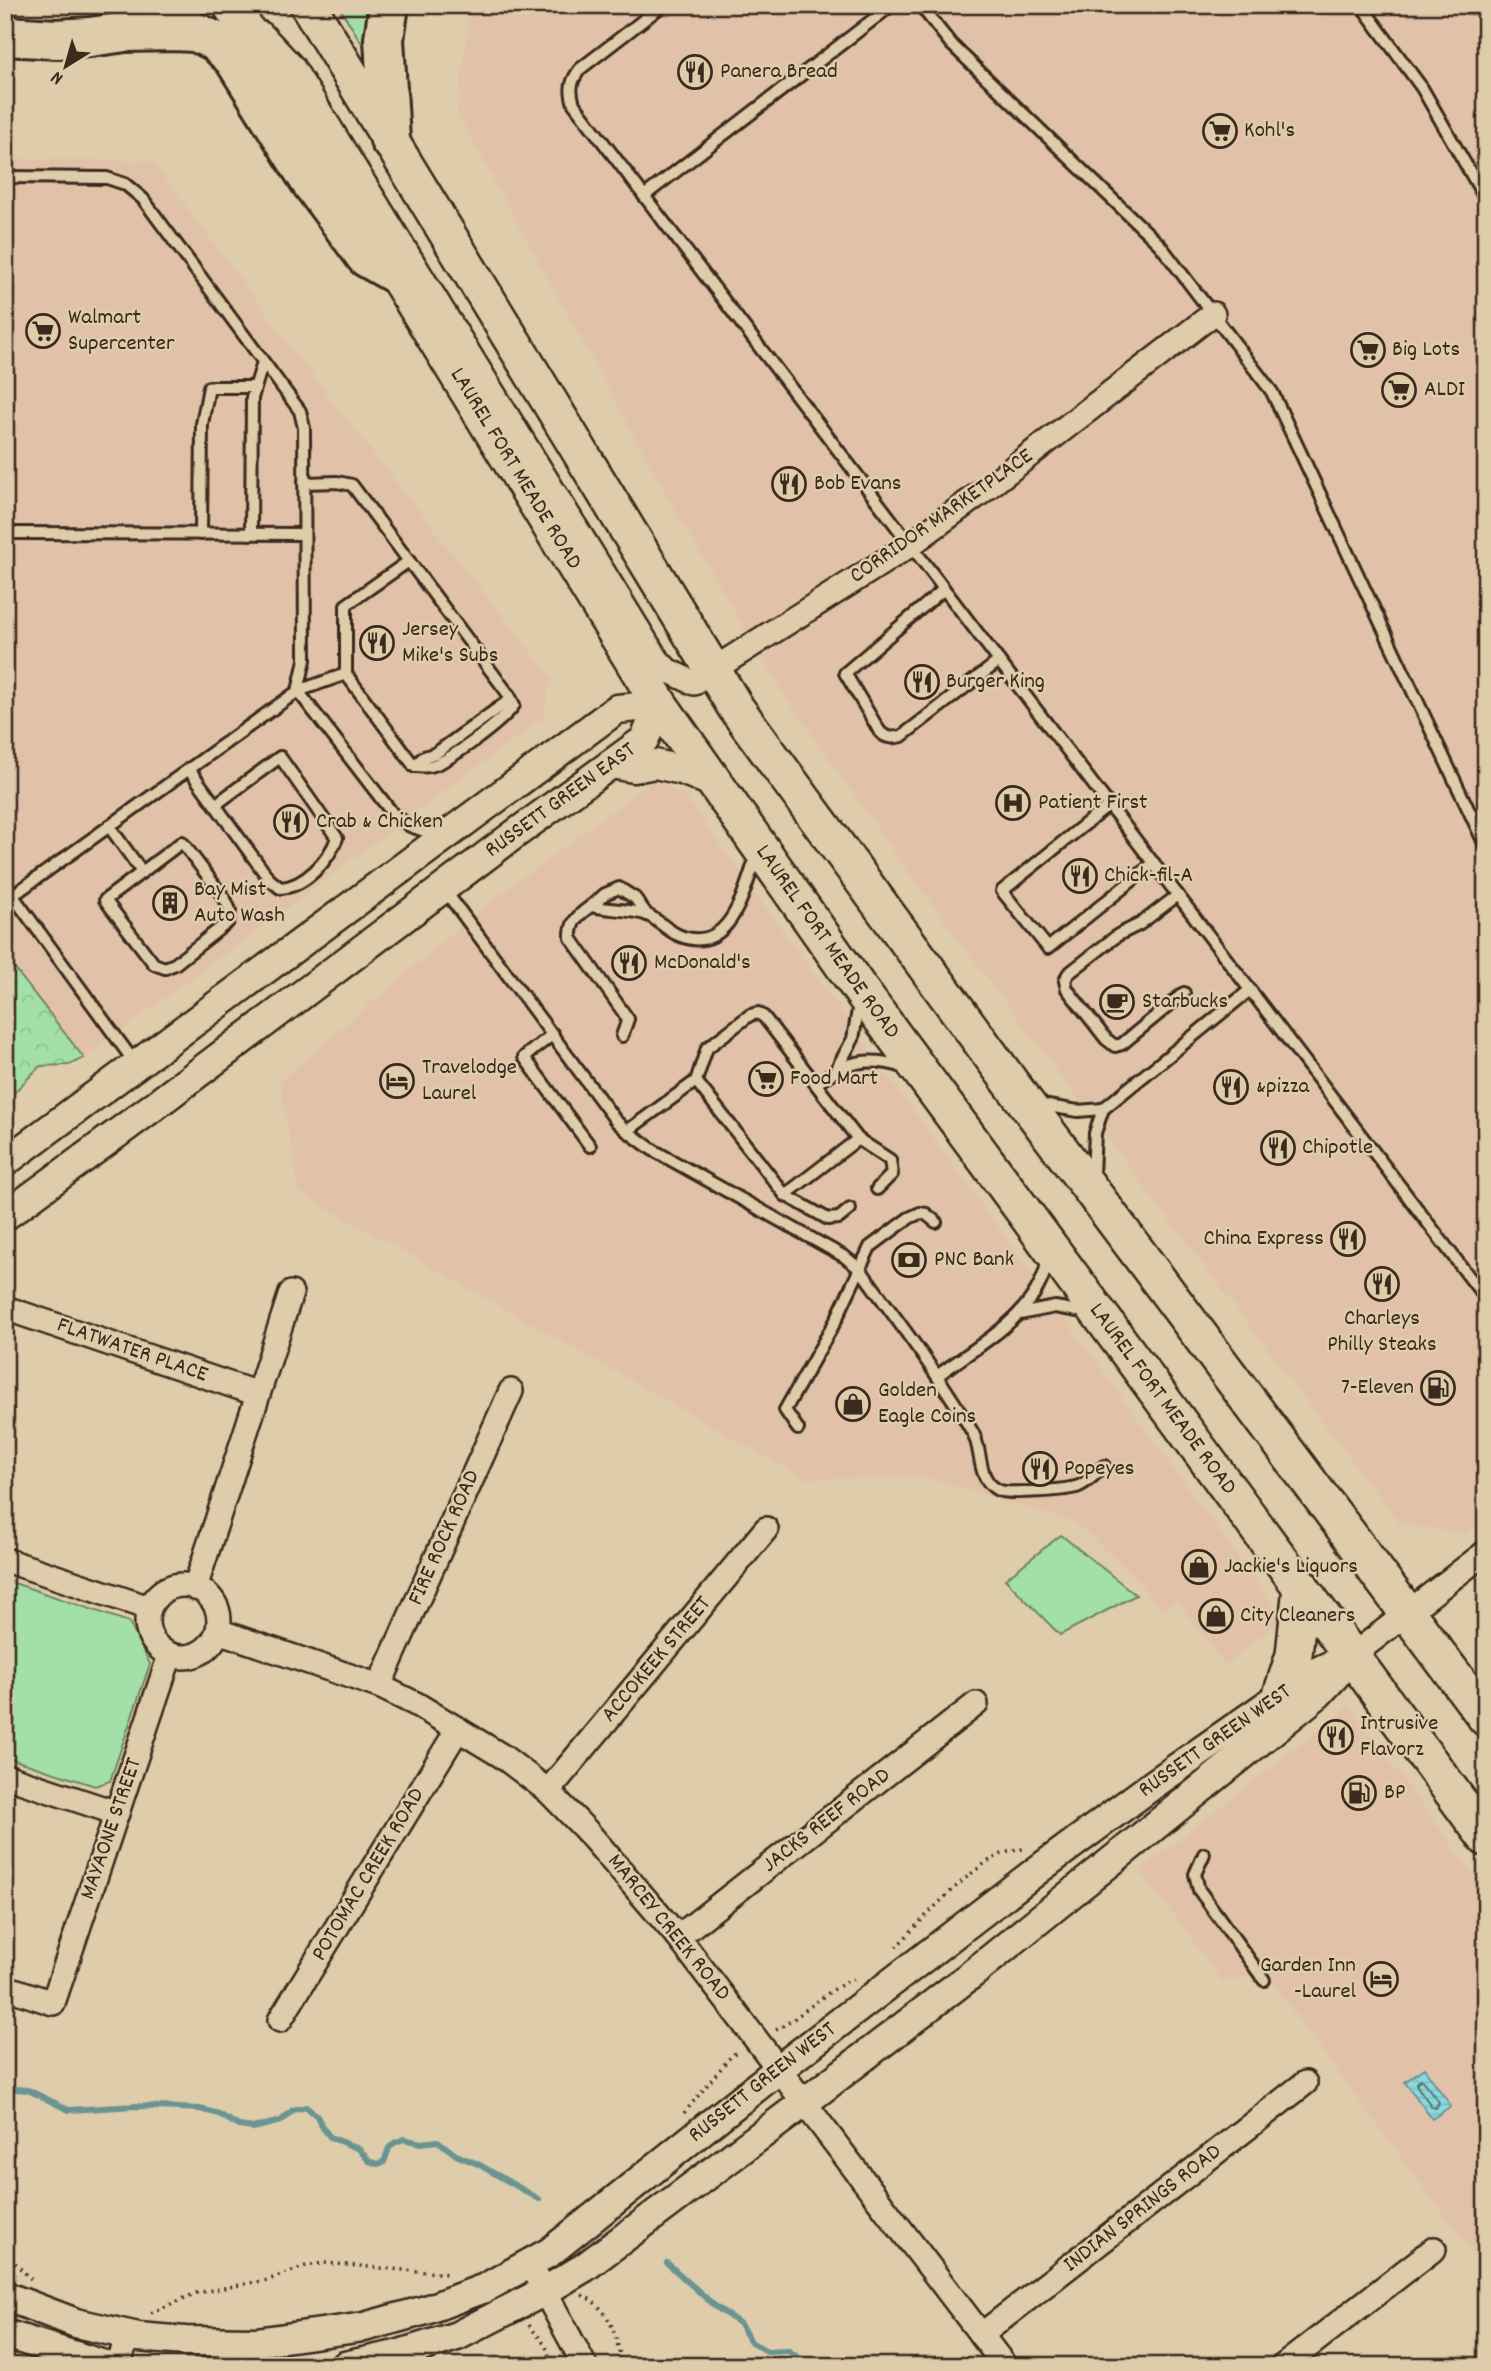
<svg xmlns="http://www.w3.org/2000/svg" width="1491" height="2371" font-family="Dekko,sans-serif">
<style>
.built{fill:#e1c2a9}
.green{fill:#a2e0a8;stroke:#6e8563;stroke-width:2}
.forest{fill:url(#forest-crowns);stroke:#6e8563;stroke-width:2}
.water{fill:url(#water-rules);stroke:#6a9492;stroke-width:2}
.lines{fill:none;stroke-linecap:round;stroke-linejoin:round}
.shore{stroke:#5a706c;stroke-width:2}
.stream{stroke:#6a9492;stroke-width:6}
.service-casing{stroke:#3b2a1e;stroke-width:16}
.minor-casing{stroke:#3b2a1e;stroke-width:28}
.tertiary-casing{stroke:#3b2a1e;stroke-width:33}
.primary-casing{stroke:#3b2a1e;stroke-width:40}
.motorway-casing{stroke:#3b2a1e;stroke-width:44}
.path{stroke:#3b2a1e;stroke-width:3.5;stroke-dasharray:2 5;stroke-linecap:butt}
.service{stroke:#deccaa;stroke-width:10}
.minor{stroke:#deccaa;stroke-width:23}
.tertiary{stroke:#deccaa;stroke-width:28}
.primary{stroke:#deccaa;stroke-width:35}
.motorway{stroke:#deccaa;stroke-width:38}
.labels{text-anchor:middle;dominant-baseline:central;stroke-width:5;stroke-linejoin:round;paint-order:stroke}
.poi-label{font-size:23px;fill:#3b2a1e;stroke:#deccaa;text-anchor:start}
.street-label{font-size:23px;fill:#3b2a1e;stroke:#deccaa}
</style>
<defs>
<pattern id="forest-crowns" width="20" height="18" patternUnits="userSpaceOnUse" patternTransform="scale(1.75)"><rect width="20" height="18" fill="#a2e0a8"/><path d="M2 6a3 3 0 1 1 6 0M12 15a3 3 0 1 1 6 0" fill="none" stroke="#8cc090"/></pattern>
<pattern id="water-rules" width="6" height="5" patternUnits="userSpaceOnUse" patternTransform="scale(1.75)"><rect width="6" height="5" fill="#89dae0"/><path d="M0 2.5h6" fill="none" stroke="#77bbc0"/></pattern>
</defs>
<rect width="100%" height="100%" fill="#deccaa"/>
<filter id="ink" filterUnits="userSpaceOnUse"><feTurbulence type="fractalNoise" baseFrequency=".0143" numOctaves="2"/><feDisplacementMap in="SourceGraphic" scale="14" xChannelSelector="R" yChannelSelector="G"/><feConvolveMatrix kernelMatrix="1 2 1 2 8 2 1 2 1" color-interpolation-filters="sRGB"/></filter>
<g filter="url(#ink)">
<g class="built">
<path d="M471,5H1486V1517L1465,1533L1400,1524L1126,1163L905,868L779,687L678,515L457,113Z"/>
<path d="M5,159L152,161L328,396L551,677L543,718L84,1058L5,956Z"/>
<path d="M654,780L684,795L1283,1619L1225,1665L1177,1601L1162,1611L1134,1576L1074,1522L923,1476L805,1479L299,1192L280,1081L477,912Z"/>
<path d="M1349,1706L1486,1892V2271L1265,1974L1223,1981L1140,1870Z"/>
</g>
<g class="green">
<path d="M338,5H374L366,50Z"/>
<path d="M1061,1535L1136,1595L1060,1635L1005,1579Z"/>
<path d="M5,1580L129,1622L150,1664L110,1781L95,1786L5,1757Z"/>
</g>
<path class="forest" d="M5,956L84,1058L69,1065L40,1066L5,1102Z"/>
<path class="water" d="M1424,2068L1451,2106L1432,2119L1405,2082Z"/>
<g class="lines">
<path class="shore" d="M1421,2079L1439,2102L1436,2108L1432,2107L1417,2086V2083Z"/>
<g class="stream">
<path d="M5,2088L28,2090L69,2110L136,2106L200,2109L219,2114L239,2126L253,2128L281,2121L293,2110L306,2107L317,2116L323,2128L330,2137L359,2149L369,2161L377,2164L384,2162L389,2148L394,2143L404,2139L420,2143L438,2141L456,2155L478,2164L539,2199"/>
<path d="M667,2263L715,2306L740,2324L751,2342L767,2351L787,2350L811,2366"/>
</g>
<g class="service-casing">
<g id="service">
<path d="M663,5L580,69C571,81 569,89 574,104L1486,1299"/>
<path d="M920,5L951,44L1160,245L1272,392L1486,847"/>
<path d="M1361,5L1422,88L1486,200"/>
<path d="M5,177L107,178L125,184L143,199L300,411L304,428L305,660L298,691L5,901"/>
<path d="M644,196L892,5"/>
<path d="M304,483L337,482L352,485L509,695L514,705C503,721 448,763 430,766C425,767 419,766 414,766"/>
<path d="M5,533L303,534"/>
<path d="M201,534L202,424L209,387H255"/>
<path d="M251,534L252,398L263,362"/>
<path d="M409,561L346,605V674L414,766"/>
<path d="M944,589L845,673L880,732C887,739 893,738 902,736L999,661"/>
<path d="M346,674L298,691L393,814L410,826L439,836"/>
<path d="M414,766L424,757L436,753L511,699"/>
<path d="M189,769L269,879L280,888C305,887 329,860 337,838L280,757L215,805"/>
<path d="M1109,805L1002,891L1048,948L1154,863"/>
<path d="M109,826L142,872"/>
<path d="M182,842L225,899L230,910L228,922L175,964L165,968L154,964L105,900Z"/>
<path d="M5,885L135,1063"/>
<path d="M443,888L616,1121L627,1131L653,1150L845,1257L860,1269C899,1323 940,1376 973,1433C983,1451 976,1479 998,1490C1007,1495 1069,1490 1079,1486C1088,1482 1096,1473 1104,1466"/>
<path d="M1178,895L1140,924L1118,935L1068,974L1065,981L1067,989L1106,1039L1115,1046L1122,1044L1184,993"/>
<path d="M591,906L605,894L619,888L635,898L647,915"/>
<path d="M758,1013L764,1017L858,1139L785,1195L696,1081L707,1048L750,1015Z"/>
<path d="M553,1034L524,1057L590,1146"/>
<path d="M622,1036L628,1019L571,938C570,922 578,915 591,906C608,910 628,909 645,914C657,918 666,930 678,935C731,957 744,890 757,854"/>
<path d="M837,1068L853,1039L859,1004"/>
<path d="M816,1084C846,1061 868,1056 904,1067"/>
<path d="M1037,1101L1042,1105L1078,1111L1103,1109"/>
<path d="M627,1131L696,1081"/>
<path d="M858,1139L890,1160L892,1174L877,1189"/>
<path d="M1093,1174L1095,1133L1103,1109L1250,990"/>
<path d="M785,1195L828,1219L839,1218L850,1209"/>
<path d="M1020,1314L1055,1307L1089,1313"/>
<path d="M937,1376C979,1344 1039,1315 1048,1258"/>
<path d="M798,1429L785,1410L835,1322L870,1247L909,1218L920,1213L926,1214L936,1222"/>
<path d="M1204,1854L1195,1874L1199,1890L1264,1980"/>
</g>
</g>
<g class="minor-casing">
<g id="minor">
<path d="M262,34L292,66L656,658L667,670L694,683"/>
<path d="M703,676L910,545L979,494L1213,314"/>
<path d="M5,1308L258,1394"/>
<path d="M5,1560L149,1608"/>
<circle cx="183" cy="1621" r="36"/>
<path d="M195,1588L291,1293"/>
<path d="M218,1631L379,1686L416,1704L502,1756L548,1791L585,1829L678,1937L1005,2366"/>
<path d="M1353,1655L1486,1552"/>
<path d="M379,1686L511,1391"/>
<path d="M5,1776L117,1813"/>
<path d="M548,1791L766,1529"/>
<path d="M678,1937L976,1704"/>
<path d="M5,1987L53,2003L170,1655"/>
<path d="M280,2020L458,1729"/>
<path d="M530,2264L585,2366"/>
<path d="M981,2335L1305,2083"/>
<path d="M119,2366L127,2334"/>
<path d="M1283,2366L1434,2249"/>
</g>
</g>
<g class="tertiary-casing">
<g id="tertiary">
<path d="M611,764L634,768L655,764L682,770L714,783"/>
<path d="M5,1162L617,709L660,705L644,740L515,834L153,1107L5,1216"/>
<path id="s1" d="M5,2296L76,2323L138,2337L185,2341L256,2342L364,2327L426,2310L485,2288L550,2252L779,2069L1039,1869L1154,1784L1310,1675L1353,1655"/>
<path d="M5,2334L108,2366"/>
<path d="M345,2366L396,2355L457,2336L545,2291L585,2267L805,2102L972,1974L1318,1694L1346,1664"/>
</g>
</g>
<g class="primary-casing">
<g id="primary">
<path id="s2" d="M231,5L660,705L861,991L1486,1838"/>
<path d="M308,5L736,708L1011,1083L1486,1718"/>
<path d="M1281,1695L1294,1655L1301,1586"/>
</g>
</g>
<g class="motorway-casing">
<g id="motorway">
<path d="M389,5L384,39L390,140"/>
<path d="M5,36L57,39L90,37L125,32L173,31L195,32L215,41L234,59L310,181L366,257L396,274"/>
</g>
</g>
<g class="path">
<path d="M896,1947C921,1921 968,1869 1000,1855C1008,1851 1018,1850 1027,1848"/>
<path d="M776,2030C804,2015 824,1991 854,1979"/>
<path d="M684,2113L732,2055L739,2051"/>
<path d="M5,2253L31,2279"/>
<path d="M582,2295C612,2309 616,2336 622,2366"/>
<path d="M151,2313L196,2293L268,2280L306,2266L324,2263L449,2274"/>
<path d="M529,2325C539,2339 553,2348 548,2366"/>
</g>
<use href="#service" class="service"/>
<use href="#minor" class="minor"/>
<use href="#tertiary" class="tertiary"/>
<use href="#primary" class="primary"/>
<use href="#motorway" class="motorway"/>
</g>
</g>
<defs>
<g id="restaurant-ring" transform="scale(1.75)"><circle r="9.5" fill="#deccaa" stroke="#3b2a1e" stroke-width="1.5"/><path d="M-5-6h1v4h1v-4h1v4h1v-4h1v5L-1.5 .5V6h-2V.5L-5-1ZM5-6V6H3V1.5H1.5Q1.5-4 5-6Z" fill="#3b2a1e"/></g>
<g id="supermarket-ring" transform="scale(1.75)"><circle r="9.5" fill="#deccaa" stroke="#3b2a1e" stroke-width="1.5"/><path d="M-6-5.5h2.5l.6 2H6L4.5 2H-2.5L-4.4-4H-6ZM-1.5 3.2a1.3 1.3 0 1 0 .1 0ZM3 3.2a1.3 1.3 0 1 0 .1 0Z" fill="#3b2a1e"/></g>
<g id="hospital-ring" transform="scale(1.75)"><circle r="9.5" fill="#deccaa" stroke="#3b2a1e" stroke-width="1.5"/><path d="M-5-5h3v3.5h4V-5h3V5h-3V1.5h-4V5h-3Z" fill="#3b2a1e"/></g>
<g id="building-ring" transform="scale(1.75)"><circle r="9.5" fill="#deccaa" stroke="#3b2a1e" stroke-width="1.5"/><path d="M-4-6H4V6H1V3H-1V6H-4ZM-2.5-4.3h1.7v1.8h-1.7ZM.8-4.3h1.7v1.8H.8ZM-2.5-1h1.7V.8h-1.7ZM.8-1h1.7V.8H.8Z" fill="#3b2a1e"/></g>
<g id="cafe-ring" transform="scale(1.75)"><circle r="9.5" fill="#deccaa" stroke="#3b2a1e" stroke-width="1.5"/><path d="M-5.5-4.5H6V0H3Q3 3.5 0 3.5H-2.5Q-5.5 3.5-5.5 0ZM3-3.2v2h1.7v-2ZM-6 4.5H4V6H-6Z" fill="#3b2a1e"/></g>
<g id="hotel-ring" transform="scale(1.75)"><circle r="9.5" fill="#deccaa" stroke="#3b2a1e" stroke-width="1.5"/><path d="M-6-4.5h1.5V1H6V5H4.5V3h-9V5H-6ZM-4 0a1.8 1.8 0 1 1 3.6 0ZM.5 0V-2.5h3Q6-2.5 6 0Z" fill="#3b2a1e"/></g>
<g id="bank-ring" transform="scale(1.75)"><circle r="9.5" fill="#deccaa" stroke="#3b2a1e" stroke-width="1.5"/><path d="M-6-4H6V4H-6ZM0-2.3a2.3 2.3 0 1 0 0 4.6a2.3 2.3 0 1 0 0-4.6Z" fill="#3b2a1e"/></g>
<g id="fuel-ring" transform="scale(1.75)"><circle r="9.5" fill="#deccaa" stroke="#3b2a1e" stroke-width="1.5"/><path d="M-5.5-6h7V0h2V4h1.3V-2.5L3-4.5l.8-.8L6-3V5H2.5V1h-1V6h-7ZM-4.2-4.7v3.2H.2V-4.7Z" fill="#3b2a1e"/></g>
<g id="shop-ring" transform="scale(1.75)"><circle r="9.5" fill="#deccaa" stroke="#3b2a1e" stroke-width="1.5"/><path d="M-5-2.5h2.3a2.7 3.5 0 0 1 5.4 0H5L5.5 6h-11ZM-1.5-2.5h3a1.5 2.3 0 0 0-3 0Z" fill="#3b2a1e"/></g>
</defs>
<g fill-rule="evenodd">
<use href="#restaurant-ring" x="695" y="72"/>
<use href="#supermarket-ring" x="1220" y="131"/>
<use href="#supermarket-ring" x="43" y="331"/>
<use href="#supermarket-ring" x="1368" y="350"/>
<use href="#supermarket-ring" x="1399" y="390"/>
<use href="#restaurant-ring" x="789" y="484"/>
<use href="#restaurant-ring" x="377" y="643"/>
<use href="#restaurant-ring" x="922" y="682"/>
<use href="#hospital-ring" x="1013" y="803"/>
<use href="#restaurant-ring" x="291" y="822"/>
<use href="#restaurant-ring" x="1080" y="876"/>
<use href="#building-ring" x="170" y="903"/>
<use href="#restaurant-ring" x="629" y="963"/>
<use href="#cafe-ring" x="1117" y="1002"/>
<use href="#supermarket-ring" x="766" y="1079"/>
<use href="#hotel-ring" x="397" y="1081"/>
<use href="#restaurant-ring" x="1231" y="1087"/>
<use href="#restaurant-ring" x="1278" y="1148"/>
<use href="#restaurant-ring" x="1348" y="1239"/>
<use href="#bank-ring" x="909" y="1260"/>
<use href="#restaurant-ring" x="1382" y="1284"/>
<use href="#fuel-ring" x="1438" y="1388"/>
<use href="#shop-ring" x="853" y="1404"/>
<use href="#restaurant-ring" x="1040" y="1469"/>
<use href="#shop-ring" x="1199" y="1567"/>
<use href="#shop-ring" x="1216" y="1616"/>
<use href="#restaurant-ring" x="1336" y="1737"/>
<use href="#fuel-ring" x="1359" y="1793"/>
<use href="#hotel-ring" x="1381" y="1979"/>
</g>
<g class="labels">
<g class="poi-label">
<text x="720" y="72">Panera Bread</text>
<text x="1244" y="131">Kohl's</text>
<text x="68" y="318">Walmart<tspan x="68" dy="26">Supercenter</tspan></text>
<text x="1392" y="350">Big Lots</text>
<text x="1424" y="390">ALDI</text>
<text x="814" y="484">Bob Evans</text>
<text x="402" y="630">Jersey<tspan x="402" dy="26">Mike's Subs</tspan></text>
<text x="946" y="682">Burger King</text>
<text x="1038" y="803">Patient First</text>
<text x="316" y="822">Crab &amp; Chicken</text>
<text x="1104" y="876">Chick-fil-A</text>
<text x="194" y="890">Bay Mist<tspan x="194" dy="26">Auto Wash</tspan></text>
<text x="654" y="963">McDonald's</text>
<text x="1142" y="1002">Starbucks</text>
<text x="422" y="1068">Travelodge<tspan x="422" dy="26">Laurel</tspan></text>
<text x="790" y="1079">Food Mart</text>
<text x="1256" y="1087">&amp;pizza</text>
<text x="1302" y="1148">Chipotle</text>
<text x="1324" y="1239" text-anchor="end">China Express</text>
<text x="934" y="1260">PNC Bank</text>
<text x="1382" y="1319" text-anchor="middle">Charleys<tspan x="1382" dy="26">Philly Steaks</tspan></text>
<text x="1414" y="1388" text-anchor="end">7-Eleven</text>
<text x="878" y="1391">Golden<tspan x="878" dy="26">Eagle Coins</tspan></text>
<text x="1064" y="1469">Popeyes</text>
<text x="1224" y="1567">Jackie's Liquors</text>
<text x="1240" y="1616">City Cleaners</text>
<text x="1360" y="1724">Intrusive<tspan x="1360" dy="26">Flavorz</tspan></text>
<text x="1384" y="1793">BP</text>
<text x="1356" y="1966" text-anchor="end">Garden Inn<tspan x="1356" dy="26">-Laurel</tspan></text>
</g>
<g class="street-label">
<text stroke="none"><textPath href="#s2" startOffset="544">LAUREL FORT MEADE ROAD</textPath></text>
<text transform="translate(942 517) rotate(-35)">CORRIDOR MARKETPLACE</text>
<text transform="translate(561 801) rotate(-36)">RUSSETT GREEN EAST</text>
<text stroke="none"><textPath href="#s2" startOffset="1111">LAUREL FORT MEADE ROAD</textPath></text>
<text transform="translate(132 1351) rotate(19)">FLATWATER PLACE</text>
<text stroke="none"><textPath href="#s2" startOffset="1678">LAUREL FORT MEADE ROAD</textPath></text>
<text transform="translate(445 1538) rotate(-66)">FIRE ROCK ROAD</text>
<text transform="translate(657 1660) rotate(-50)">ACCOKEEK STREET</text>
<text stroke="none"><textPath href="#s1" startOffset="1407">RUSSETT GREEN WEST</textPath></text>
<text transform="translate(827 1821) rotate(-38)">JACKS REEF ROAD</text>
<text transform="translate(112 1829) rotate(-71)">MAYAONE STREET</text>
<text transform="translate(369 1875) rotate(-59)">POTOMAC CREEK ROAD</text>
<text transform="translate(668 1928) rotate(51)">MARCEY CREEK ROAD</text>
<text stroke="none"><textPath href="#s1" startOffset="840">RUSSETT GREEN WEST</textPath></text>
<text transform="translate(1143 2209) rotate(-38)">INDIAN SPRINGS ROAD</text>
</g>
</g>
<rect width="1491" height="2371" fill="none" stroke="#deccaa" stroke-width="28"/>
<rect x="14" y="14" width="1463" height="2343" fill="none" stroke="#3b2a1e" stroke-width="2.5" filter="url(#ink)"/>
<g transform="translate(66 66) rotate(217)" stroke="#deccaa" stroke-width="5" paint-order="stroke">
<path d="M0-5L12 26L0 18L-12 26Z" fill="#3b2a1e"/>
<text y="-10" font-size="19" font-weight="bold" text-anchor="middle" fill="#3b2a1e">N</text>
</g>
</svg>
